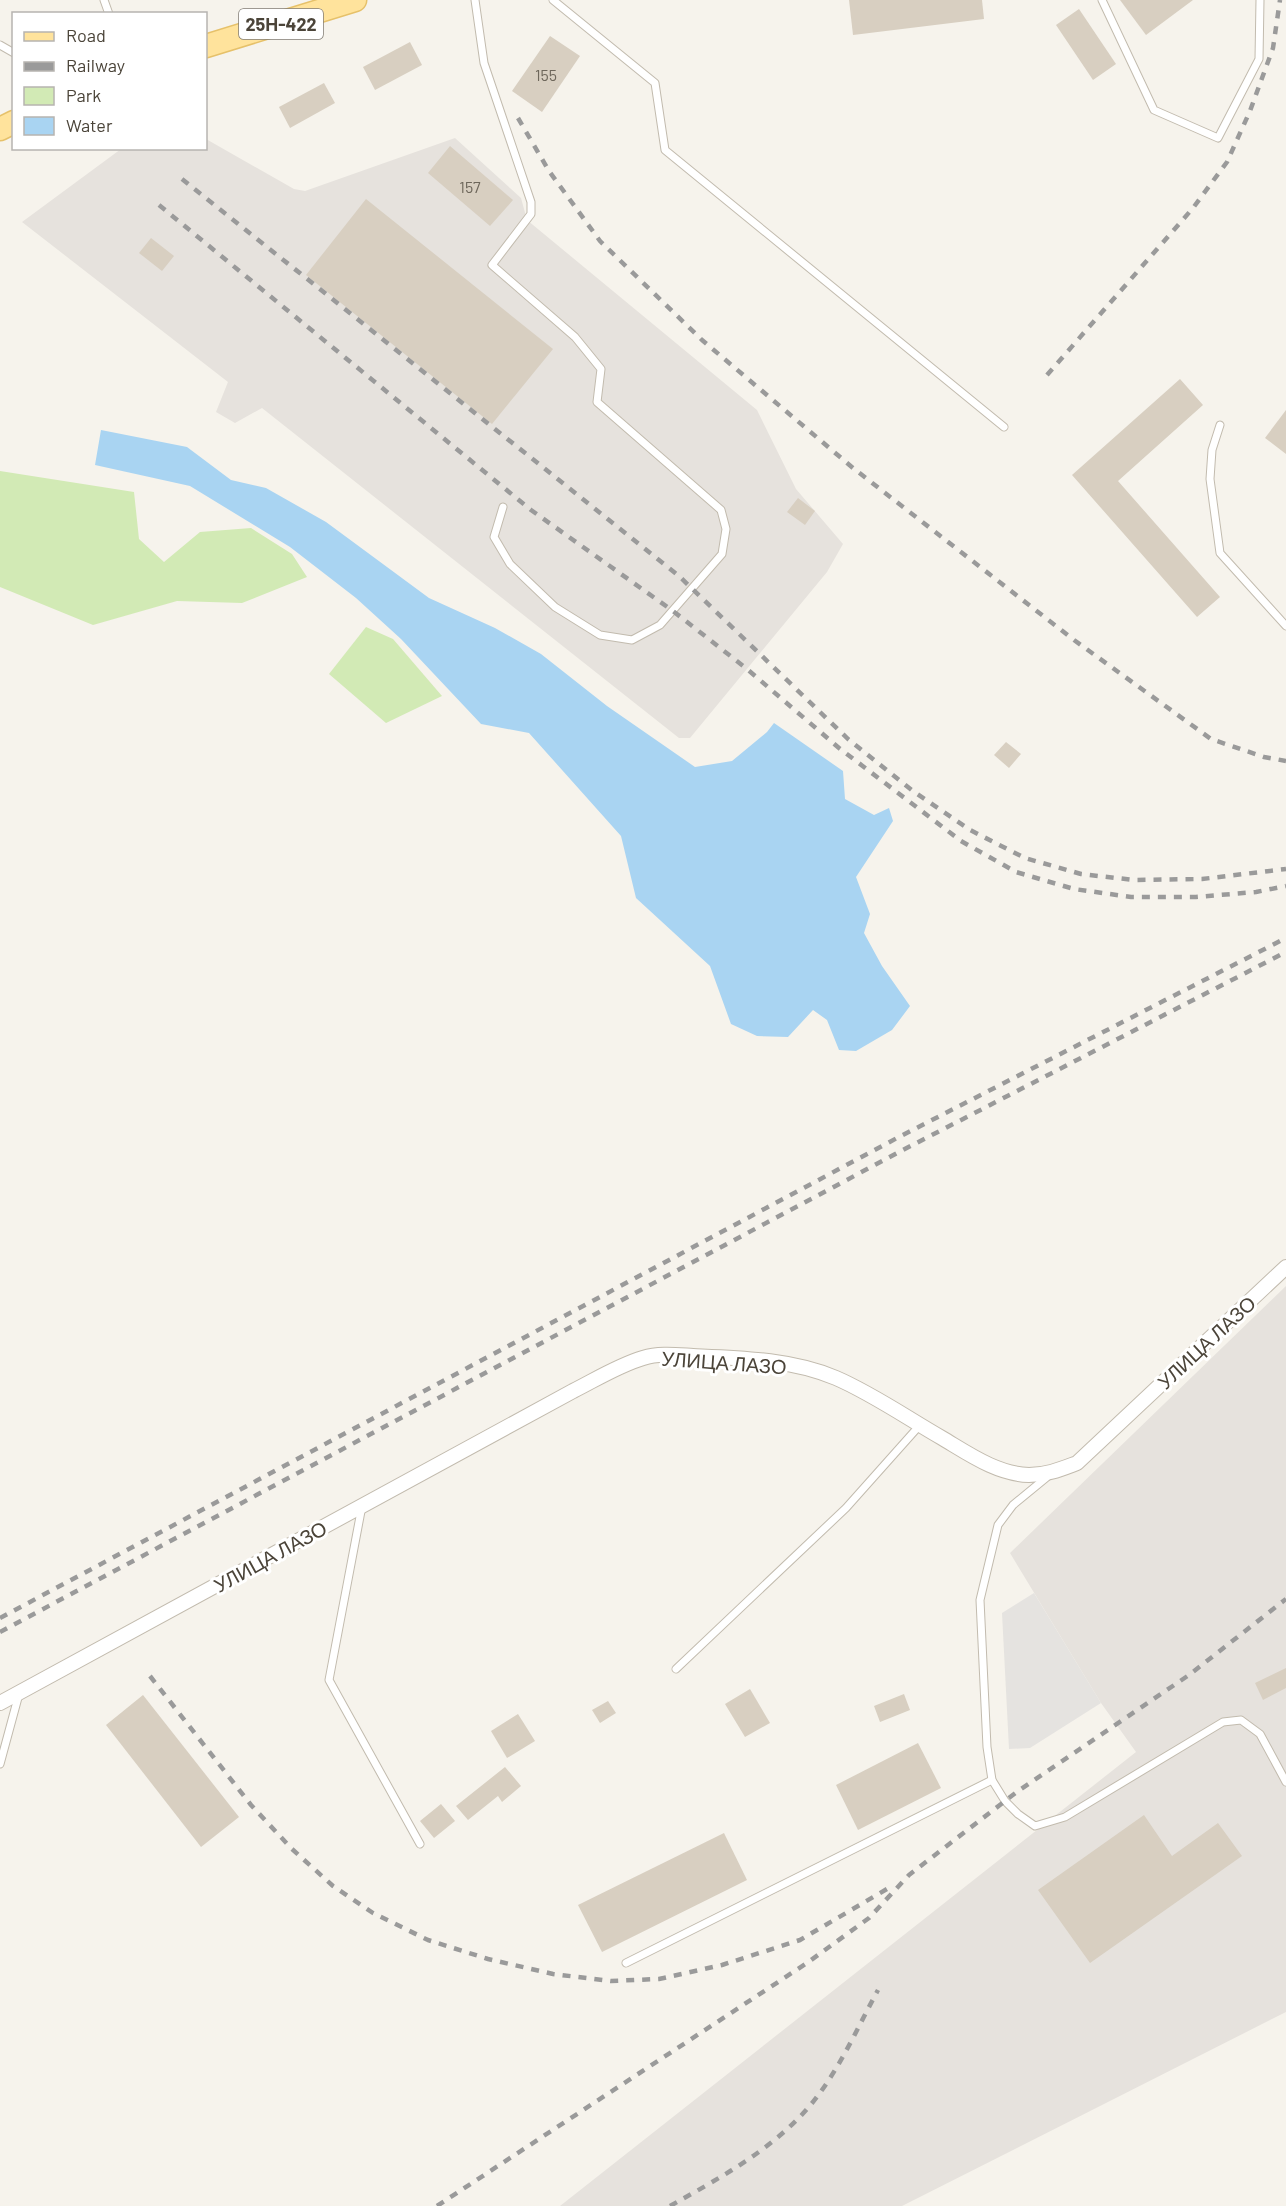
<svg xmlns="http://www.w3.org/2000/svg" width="1286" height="2206" font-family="Barlow,sans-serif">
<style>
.industrial{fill:#e6e2dd}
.green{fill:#d2eab5}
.parking{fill:#e5e3e0}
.water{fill:#a9d4f2}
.building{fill:#d8cfc1}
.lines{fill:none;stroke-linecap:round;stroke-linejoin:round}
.lane-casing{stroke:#c2bbae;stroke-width:9}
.street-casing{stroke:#c2bbae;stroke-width:16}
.primary-casing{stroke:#e6c16a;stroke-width:25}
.lane{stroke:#fff;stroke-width:7}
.street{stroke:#fff;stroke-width:14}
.primary{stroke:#ffe39c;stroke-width:22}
.rail{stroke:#9a9a9a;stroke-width:4.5;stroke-dasharray:8 8;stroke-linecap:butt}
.labels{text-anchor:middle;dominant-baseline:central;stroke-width:6;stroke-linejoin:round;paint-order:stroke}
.number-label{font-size:16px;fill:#6e675b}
.shield{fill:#fff;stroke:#817c74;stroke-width:1.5}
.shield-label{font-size:18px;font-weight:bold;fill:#4b4439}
.street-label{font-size:20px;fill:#4b4439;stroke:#fff}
</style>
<rect width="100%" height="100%" fill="#f6f3ec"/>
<g class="industrial">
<path d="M455,138L521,198L527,220L757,410L796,489L843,544L827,572L690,738H679L262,408L235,423L216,412L228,382L22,222L121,149L206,148V139L294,189L305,191Z"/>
<path d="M1286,1286V2012L902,2206H560L1136,1752L1101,1703L1010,1553Z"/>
</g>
<g class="green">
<path d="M0,471L134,492L139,539L164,562L200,532L251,528L292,554L307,577L242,603L177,601L93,625L0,587Z"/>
<path d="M366,627L393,639L442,696L386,723L329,674Z"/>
</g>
<path class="parking" d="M1034,1593L1101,1703L1030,1748L1009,1749L1002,1613Z"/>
<path class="water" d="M101,430L187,447L231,480L266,488L326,522L429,598L495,628L541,654L607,706L695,767L732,761L767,732L774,723L843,771L845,799L874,815L889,808L893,821L856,877L870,914L864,933L882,966L910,1006L892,1030L856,1051L839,1050L827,1020L813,1010L788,1037L757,1036L731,1024L710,966L636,898L621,836L529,733L481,724L401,639L356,598L290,547L190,486L95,465Z"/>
<g class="building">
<path d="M849,0H982L984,19L853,35Z"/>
<path d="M1120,0H1193L1146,35Z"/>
<path d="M1079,9L1116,64L1093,80L1056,25Z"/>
<path d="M550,36L580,56L542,112L512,91Z"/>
<path d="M410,42L422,65L375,90L363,67Z"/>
<path d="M324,83L335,103L290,128L279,107Z"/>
<path d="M450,146L513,200L490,226L428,173Z"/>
<path d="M366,199L553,349L492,424L306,275Z"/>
<path d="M151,238L174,256L162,271L139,253Z"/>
<path d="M1180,379L1203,405L1118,481L1220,597L1197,617L1072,475Z"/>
<path d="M1286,410V454L1265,438Z"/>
<path d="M798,498L815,511L805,525L787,512Z"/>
<path d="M1006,742L1021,754L1009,768L994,755Z"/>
<path d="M1286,1668V1688L1263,1700L1255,1683Z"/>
<path d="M750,1689L770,1723L745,1737L725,1704Z"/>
<path d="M904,1694L910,1710L880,1722L874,1706Z"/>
<path d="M143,1695L239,1817L201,1847L106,1725Z"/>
<path d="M608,1701L616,1713L600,1723L592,1710Z"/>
<path d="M518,1714L535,1741L507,1758L491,1731Z"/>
<path d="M918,1743L941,1788L858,1830L836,1785Z"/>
<path d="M505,1767L521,1786L502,1802L498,1796L468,1820L456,1806Z"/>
<path d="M441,1804L455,1821L434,1838L420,1821Z"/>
<path d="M1144,1815L1172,1856L1218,1823L1242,1856L1090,1963L1038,1890Z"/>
<path d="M724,1833L747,1880L602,1952L578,1905Z"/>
</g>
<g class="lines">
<g class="lane-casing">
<g id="lane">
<path d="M104,0L109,14"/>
<path d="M475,0L484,63L531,202V214L492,265L575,337L601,369L597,402L721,510L726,529L722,554L660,625L632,640L600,635L555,607L510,564L494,537L503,507"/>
<path d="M553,0L655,83L665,150L1004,427"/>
<path d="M1102,0L1154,110L1218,138L1259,59L1260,0"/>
<path d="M0,45L14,53"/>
<path d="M1220,425L1212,450L1210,479L1220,553L1286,626"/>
<path d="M1047,1477L1013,1505L998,1525L980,1600L987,1747L992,1780L1005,1801L1018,1814L1035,1826L1065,1817L1223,1722L1241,1720L1260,1734L1286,1782"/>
<path d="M362,1506L329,1680L420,1844"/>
<path d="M676,1669L846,1508L920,1425"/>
<path d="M0,1764L19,1694"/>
<path d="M626,1963L992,1780"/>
</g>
</g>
<g class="street-casing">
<path id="street" d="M0,1703L573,1391C595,1380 619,1365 643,1358C659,1353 676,1355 693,1356C739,1358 792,1359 836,1378C873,1394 907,1418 942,1438C969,1454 997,1474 1029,1475C1047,1475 1061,1469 1077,1463L1286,1267"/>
</g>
<g class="primary-casing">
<g id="primary">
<path d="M206,46L355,0"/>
<path d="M0,129L14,122"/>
</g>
</g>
<use href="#lane" class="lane"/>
<use href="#street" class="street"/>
<use href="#primary" class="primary"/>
<g class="rail">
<path d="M518,118L549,171L600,241L702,340L853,468L1074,640L1211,739L1264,757L1286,761"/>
<path d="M182,179L679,576L848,739L913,791L970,830L1025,858L1081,874L1134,880L1202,879L1286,869"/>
<path d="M159,205L531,510L673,611L747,669L839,748L961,841L1016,872L1074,889L1131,897H1196L1256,892L1286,886"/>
<path d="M1047,375L1193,208L1227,162L1250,111L1273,48L1280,0"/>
<path d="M0,1618L897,1138L1286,938"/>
<path d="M0,1632L901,1151L1286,952"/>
<path d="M150,1676L251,1805L292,1849L333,1886L373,1913L428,1940L488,1959L553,1974L611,1981L659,1979L722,1965L800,1940L892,1886"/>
<path d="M437,2206L807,1963L869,1918L909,1875L1018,1791L1189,1675L1286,1599"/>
<path d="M670,2206C725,2175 785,2143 822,2090C844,2059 860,2023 878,1990"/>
</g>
</g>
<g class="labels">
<g class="number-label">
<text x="546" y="74">155</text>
<text x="470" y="186">157</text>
</g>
<rect class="shield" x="239" y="9" width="84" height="30" rx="4.5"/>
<g class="shield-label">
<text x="281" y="24">25Н-422</text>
</g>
<g class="street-label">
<text transform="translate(1206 1342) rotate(-43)">УЛИЦА ЛАЗО</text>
<text transform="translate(724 1362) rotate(4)">УЛИЦА ЛАЗО</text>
<text transform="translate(270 1556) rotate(-29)">УЛИЦА ЛАЗО</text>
</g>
</g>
<rect x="12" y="12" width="195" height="138" fill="#ffffff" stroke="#b7b4b0" stroke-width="1.5"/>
<rect x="24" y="32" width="30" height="9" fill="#ffe39c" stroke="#b7b4b0" stroke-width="1.5"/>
<text x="66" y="42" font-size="18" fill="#4b4439">Road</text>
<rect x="24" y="62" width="30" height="9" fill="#9a9a9a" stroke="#b7b4b0" stroke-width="1.5"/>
<text x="66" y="72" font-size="18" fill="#4b4439">Railway</text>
<rect x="24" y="87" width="30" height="18" fill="#d2eab5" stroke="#b7b4b0" stroke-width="1.5"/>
<text x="66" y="102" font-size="18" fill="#4b4439">Park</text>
<rect x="24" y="117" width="30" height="18" fill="#a9d4f2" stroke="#b7b4b0" stroke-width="1.5"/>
<text x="66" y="132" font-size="18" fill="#4b4439">Water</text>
</svg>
